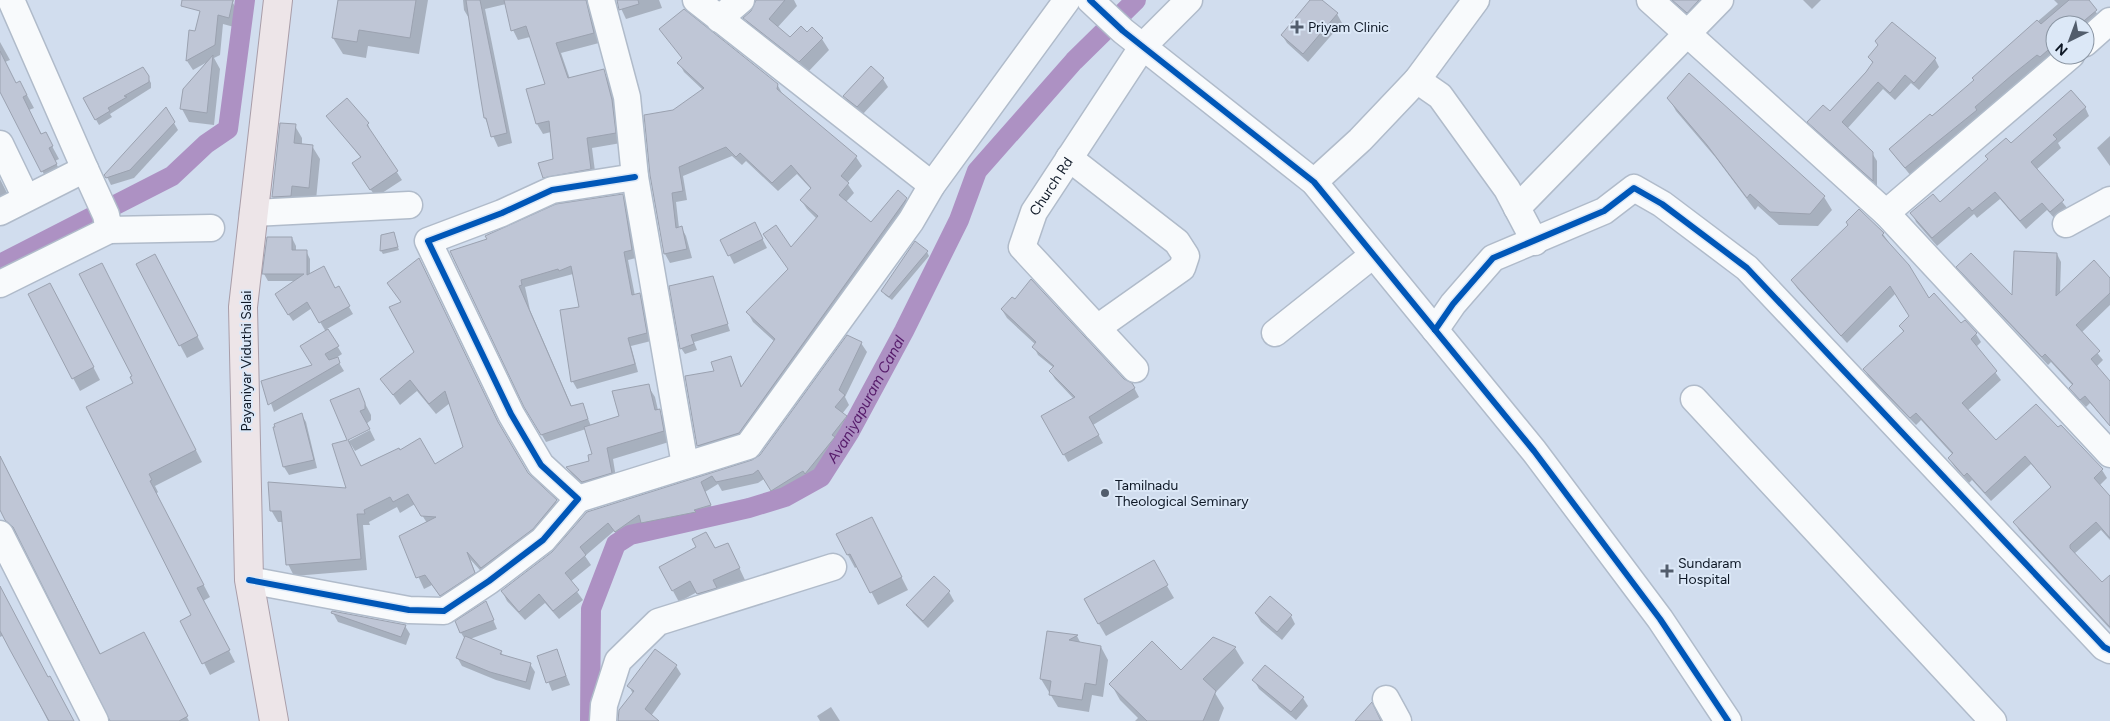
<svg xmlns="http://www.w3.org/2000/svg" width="2110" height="721" font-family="Figtree,sans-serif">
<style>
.shadow{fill:#0003}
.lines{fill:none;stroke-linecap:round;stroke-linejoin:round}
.canal{stroke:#ad91c3;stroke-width:20}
.building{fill:#bfc6d6;stroke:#9ba2b0}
.minor-casing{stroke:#b0bbca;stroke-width:29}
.major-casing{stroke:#a99da8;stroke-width:30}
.minor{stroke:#f8fafc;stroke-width:26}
.major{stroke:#ede5e8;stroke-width:28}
.cycleway-casing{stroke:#dce8f7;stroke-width:9}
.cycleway{stroke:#0057b8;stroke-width:6}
.poi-dot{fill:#525d6c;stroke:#dce8f7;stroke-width:2}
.labels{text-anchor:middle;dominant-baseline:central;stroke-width:4;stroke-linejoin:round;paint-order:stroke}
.poi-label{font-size:14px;fill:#0e1826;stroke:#dce8f7;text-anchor:start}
.street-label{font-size:14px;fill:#0e1826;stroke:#dce8f7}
.water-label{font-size:15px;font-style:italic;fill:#561b6a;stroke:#dce8f7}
</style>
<rect width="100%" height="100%" fill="#d1ddee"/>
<g class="shadow">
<path d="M204,0H234L233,3L238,12L234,27L223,24L220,55L214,58L220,69L214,125L189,122L182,109L209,61L193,70L187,61L190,32L196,33Z"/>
<path d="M339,0H428L419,54L368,46L366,58L343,54L333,38Z"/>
<path d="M463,0H596L599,43L561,53L570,79L603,71L609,81L617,111L621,143L592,148L596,179L550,187L544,177L554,160L551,132L543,134L537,124L547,85L530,37L518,40L513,30L506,4L485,9L512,143L498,147L485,118L470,20L464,10Z"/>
<path d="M617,0H659L662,8L626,19Z"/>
<path d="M757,0H794L797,6L777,28L790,39L807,34L822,39L829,50L807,73L751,30L745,18L756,5Z"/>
<path d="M1312,0H1320L1337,14L1342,23L1308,62L1287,43L1282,35Z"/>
<path d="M1671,0H1711L1692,20Z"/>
<path d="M1803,0H1821L1812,9Z"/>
<path d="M2054,0H2087L2101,19L2085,32V25H2055V55L2017,83L1979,116L1981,119L1911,176L1890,150L1975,81L1996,57L2058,4Z"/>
<path d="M661,29L777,84L783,95L856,157L862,166L847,183L854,193L846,202L871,224L906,199L911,208L744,442L703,455L698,446L686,377L715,372L731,358L742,387L775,342L753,322L748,313L789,270L791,249L817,219L807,209L801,200L811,189L797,174L778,191L746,161L742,165L732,156L683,176L687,200L676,202L679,228L681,227L686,236L692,258L670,263L665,254L651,175L673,111L703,90L684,72L679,63L683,59Z"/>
<path d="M0,42L10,60L5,62L16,84L27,95L34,108L29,110L42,135L52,146L59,159L55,161L63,177L49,184L0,89Z"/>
<path d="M1879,46L1935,59L1939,67L1919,90L1911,83L1895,100L1883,89L1847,129L1872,153L1877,161V187L1814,130L1809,122L1830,113L1873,64L1869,57Z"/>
<path d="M143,69L151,83V88L110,114L112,117L99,125L84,99Z"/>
<path d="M1689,75L1824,197L1832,210L1818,226L1779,225L1758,206L1755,210L1716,158L1676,111L1669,98Z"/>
<path d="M883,79L888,87L862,115L849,104L844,96Z"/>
<path d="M2085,107L2089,116L2058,143L2061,148L2036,170L2068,209L2056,220L2047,210L2026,229L2000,199L1977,218L1974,214L1937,246L1916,222L1912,213L1940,204L2011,145Z"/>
<path d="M166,109L178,130L134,178L111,185L106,175Z"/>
<path d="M328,116L368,124L371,133L402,180L376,197L358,172L361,158Z"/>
<path d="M295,126L302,138V145L312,146L320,159L316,200L281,209L273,197Z"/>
<path d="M2110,136V166L2097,148Z"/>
<path d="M0,179L13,205L0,203Z"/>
<path d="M622,195L627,203L636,258L628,260L635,296L639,294L644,302L651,341L631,346L638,372L577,389L573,382L561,311L580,308L573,274L525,287L530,310L572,407L582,404L591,426L620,417L648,386L655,397L658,410L666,421L669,442L613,459L617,484L589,492L574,478L568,468L591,462L593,455L586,429L546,442L525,406L451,252Z"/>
<path d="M1859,211L1883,234L1929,300L1961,325L1965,322L1976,334L1981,342L1976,347L2001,380L1967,411L1996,442L2058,429L2061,426L2102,470L2107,478L2099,486L2110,498V540L2101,530L2074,554L2102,584L2110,577V629L2019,530L2015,522L2052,488L2031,464L1991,501L1972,480L1969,483L1954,466L1949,458L1953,455L1921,420L1916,425L1869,378L1865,370L1904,333L1900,326L1911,317L1895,294L1847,343L1797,288L1792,280L1849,226Z"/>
<path d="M759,232L767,248L734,264L722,240Z"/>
<path d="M393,233L399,250L383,254L381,251Z"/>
<path d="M292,238L296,246V251H306L310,259V274L335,290L338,288L353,314L327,329L342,354L336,358L344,371L274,412L263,381L314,366L326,332L312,308L293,321L280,302L296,281H268L264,274Z"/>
<path d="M927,252L929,256L892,300L885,295L883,291Z"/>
<path d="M2057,254L2061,262L2060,293L2110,280V305L2081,333L2103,360L2096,367L2110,382V426L2090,403L2086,407L2075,396L2071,388L2073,386L2051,362L2048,365L1963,275L1958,267L2013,298Z"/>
<path d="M419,260L503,433L527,474L556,501L563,512L488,579L470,559L480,584L447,606L432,585L424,589L400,537L427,523L415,504L400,513L397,507L369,522L370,525H363L367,570L294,576L288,564L284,522H278L271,510L348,490L347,442L370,430L375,440L355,451L350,443L362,472L435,466L465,448L450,403L436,414L417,391L400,405L382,379L416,352L402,303L388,284Z"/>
<path d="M162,268L204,349L187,358L180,345Z"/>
<path d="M108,277L202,462L155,486L158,492L156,494L210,597L203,601L235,662L210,675L204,663L193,615L88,408L135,383Z"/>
<path d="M712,278L730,331L694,342L697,350L685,354L681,348Z"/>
<path d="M57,297L100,380L80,391L73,378Z"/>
<path d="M1002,310L1132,384L1139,397L1093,425L1103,443L1068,462L1043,416L1074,399L1055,379L1050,371L1054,368L1038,355L1034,347L1036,345L1007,318Z"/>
<path d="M848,336L861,343L867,352L845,397L849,405L842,414L851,426L837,444L839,447L811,482L809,480L778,500L764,479L758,483L722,491L718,484L705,492L715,514L698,519L700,522L647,532L643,525L621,541L614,531L585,556L591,565L570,582L583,600L559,619L545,603L525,620L507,601L502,591L553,553L587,513L754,461L761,456Z"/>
<path d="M358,390L371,415V420L348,439Z"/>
<path d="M301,414L306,422L317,468L289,475L284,467L274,428Z"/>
<path d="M0,456L101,655L150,646L189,721H110L20,538L14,533L0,508Z"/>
<path d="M878,531L908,590L878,605L858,566L855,568L837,535Z"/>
<path d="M728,544L745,580L718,592L705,605L697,592L679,602L673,591Z"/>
<path d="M1153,562L1174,598L1106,636L1085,600Z"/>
<path d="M934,578L949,592L954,601L928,628L913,613L908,605Z"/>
<path d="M0,588L48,679L73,721H48L4,635L0,637Z"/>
<path d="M486,603L497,629L470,639L501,652L503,656L530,664L535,672L530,690L496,680L462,666L457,657L465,639L461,633Z"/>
<path d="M333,613L405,626L410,634L406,645L338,622Z"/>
<path d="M1256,614L1291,616L1295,624L1282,640L1261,622Z"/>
<path d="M1048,632L1077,636L1081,644L1101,647L1108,660L1103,697L1092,695L1089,712L1058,707L1041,679Z"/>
<path d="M1235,648L1244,663L1215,693L1224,708L1219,721H1135L1138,718L1120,700L1111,684L1181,672Z"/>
<path d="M556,650L570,685L552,691L538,656Z"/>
<path d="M676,666L681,674L651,716L657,721H619L633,694L629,686Z"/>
<path d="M1254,680L1303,698L1308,706L1296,720L1259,689Z"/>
<path d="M831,707L840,721H820L817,716Z"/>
</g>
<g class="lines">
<g class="canal">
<path d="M0,264L172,176L206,144L228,129L245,0"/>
<path id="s1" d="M590,721L591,609L616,544L630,535L749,508L785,497L821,477L849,433L904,331L959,220L977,171L1074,61L1136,0"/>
</g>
</g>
<g class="building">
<path d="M182,0H233L229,18L218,15L215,45L186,61L189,30L195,31L200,11L181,6Z"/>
<path d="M338,0H416L410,38L359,30L357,42L332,38Z"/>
<path d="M466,0H480L507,133L491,137L486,118H484L479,88Z"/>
<path d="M504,0H586L594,33L556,43L568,78L604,69L612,100L616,133L587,138L591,169L543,178L538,163L553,159L549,121L536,124L526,89L545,84L526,26L511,31Z"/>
<path d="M617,0H638L639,4L619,10Z"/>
<path d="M756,0H785L769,19L790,37L801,26L807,32L812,27L823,38L799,62L743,18L751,11Z"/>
<path d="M1310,0H1322L1338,13L1303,54L1281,35Z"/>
<path d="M1672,0H1699L1687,13Z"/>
<path d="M2069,0H2089L2097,10L2079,25H2055V44L2040,57L2037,55L2012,75L1975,107L1977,110L1905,168L1889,149L1930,114L1932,116L1974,80L1972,78L2037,20L2041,24Z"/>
<path d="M684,9L778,84L777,89L857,156L841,176L849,183L839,195L871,222L898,190L907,198L739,433L697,446L685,376L714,371L711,362L731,356L741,387L775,339L746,312L788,269L763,234L776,225L791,247L818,216L800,200L811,188L791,165L772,183L740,153L736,157L726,147L679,167L683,191L672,193L676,228L682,226L687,249L664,254L650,175L644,115L673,110L704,88L677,63L682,58L659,29Z"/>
<path d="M1892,22L1936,58L1914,83L1905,75L1890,93L1878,82L1842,122L1873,152V181L1807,122L1823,105L1830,111L1866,72L1873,62L1868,57L1878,45L1875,41Z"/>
<path d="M0,51L16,83L20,81L27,95L23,97L41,134L46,132L53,146L49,148L57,164L41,172L0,92Z"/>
<path d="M213,55L207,113L180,109L183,89Z"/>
<path d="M871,66L884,78L857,107L843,96Z"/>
<path d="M143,67L149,76V82L124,96L127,97L108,108L110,111L95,120L83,98Z"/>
<path d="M1689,73L1825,196L1810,214L1770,212L1750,194L1747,198L1707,145L1667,98Z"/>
<path d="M2071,90L2086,107L2053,135L2057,139L2031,162L2064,200L2050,212L2042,203L2020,221L1995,192L1972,211L1969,207L1932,238L1910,213L1933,194L1940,202L1988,159L1985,156L2006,138L2011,143Z"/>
<path d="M347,98L369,123L367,125L398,171L370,190L352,163L361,157L326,116Z"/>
<path d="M166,107L175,122L130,170L106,178L104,175Z"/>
<path d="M280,123L296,124L294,143L313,145L309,188L292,186L291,196L272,197Z"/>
<path d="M623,194L632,250L624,252L632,295L640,293L647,333L628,338L635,364L571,382L560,310L579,307L571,266L559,271L558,269L521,280L522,285L519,286L571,406L583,403L588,419L541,435L524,407L450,251L487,239L485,236L556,204Z"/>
<path d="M1859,209L1884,233L1882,235L1909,265L1929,298L1934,293L1961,323L1965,320L1977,333L1971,339L1997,371L1962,403L1996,440L2036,404L2058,427L2061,425L2103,469L2094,478L2110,496V538L2096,522L2070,545V548L2102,582L2110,575V627L2013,522L2051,487L2025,456L1985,493L1967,473L1964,476L1948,458L1953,453L1916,413L1910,418L1863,369L1904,331L1899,326L1909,316L1890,286L1841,336L1791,280L1848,225L1846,222Z"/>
<path d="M755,222L763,239L728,256L720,240Z"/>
<path d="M394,232L398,247L380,251L381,235Z"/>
<path d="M267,237H292V250H307V275L324,266L335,288L339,286L350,306L319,323L307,302L288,315L275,294L304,274H262Z"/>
<path d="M915,241L928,251L889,297L881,291Z"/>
<path d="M2014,251L2057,253L2056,296L2094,260L2110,278V293L2076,325L2100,351L2091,359L2110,381V426L2085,396L2080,400L2069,388L2073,384L2045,354L2042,357L1956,267L1971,253L2012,295Z"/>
<path d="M155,254L198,336L179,346L136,264Z"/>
<path d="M419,258L498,422L528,473L557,500L533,529L481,568L467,552L475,573L440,596L425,575L416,578L399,536L436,517L421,516L408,494L393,502L390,497L364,510L365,514H357L361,559L286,565L281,511H270L268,482L346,488L332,444L347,440L330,400L359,388L365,403V409L360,411L370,429L348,440L361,466L399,448L400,450L420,438L435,464L463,447L445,391L429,404L410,380L393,395L380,379L414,352L389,307L401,302L387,283Z"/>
<path d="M102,263L196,450L149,474L152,480L150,481L204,585L197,588L230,650L202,664L180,621L191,615L86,407L133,383L130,377L132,376L79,274Z"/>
<path d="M713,276L728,324L691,335L694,344L680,349L669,286Z"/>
<path d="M1031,279L1124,379L1132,383L1135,388L1089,417L1099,435L1063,455L1041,416L1075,397L1049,371L1054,366L1032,347L1036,342L1001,309L1012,297L1015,299Z"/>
<path d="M50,283L94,367L72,379L28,294Z"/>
<path d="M328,329L339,346L325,354L329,360L338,357L340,363L268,405L261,381L312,365L300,346Z"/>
<path d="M847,335L862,342L839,390L845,395L835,407L847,416L832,435L835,437L805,474L803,471L771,491L758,470L753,474L716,482L712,476L701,482L711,505L694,510L696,512L641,523L639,515L615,532L608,523L580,547L586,555L565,573L579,590L553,611L539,594L519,612L501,591L552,552L587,512L752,460L760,455Z"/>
<path d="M649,384L655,410L660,409L664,431L607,448L612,473L582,482L566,467L589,461L588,455L592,454L584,427L619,416L612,391Z"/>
<path d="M302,413L314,460L283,467L273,427H275L274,424Z"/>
<path d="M0,456L100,654L144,632L188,716L179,721H110L13,527L5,520L0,510Z"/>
<path d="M872,517L902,577L870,593L850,554L847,555L836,534Z"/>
<path d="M706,532L715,548L728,543L740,568L713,580L717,588L697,594L690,581L672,591L659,567L696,547L692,539Z"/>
<path d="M1154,560L1168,585L1098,624L1084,599Z"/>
<path d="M934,576L950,591L923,621L906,605Z"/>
<path d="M0,586L48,677L50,676L74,721H49L10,650L0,631Z"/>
<path d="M1270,596L1292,615L1277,632L1255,613Z"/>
<path d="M486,601L494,620L460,633L455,621Z"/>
<path d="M332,611L406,625L401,637L331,613Z"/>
<path d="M1047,631L1078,635L1069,640L1101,646L1096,685L1085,683L1082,700L1049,695L1051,681L1040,679Z"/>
<path d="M465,636L502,651L500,654L531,663L526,682L490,672L456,658Z"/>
<path d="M1213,637L1236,647L1203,679L1216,691L1203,721H1147L1109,684L1152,641L1181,670Z"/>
<path d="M557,649L566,676L546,683L537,656Z"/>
<path d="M655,649L677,665L645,709L659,721H618L619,710L634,691L627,686Z"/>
<path d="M1265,665L1304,697L1291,712L1252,680Z"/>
<path d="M1372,702L1381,721H1355Z"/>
</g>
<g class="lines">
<g class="minor-casing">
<g id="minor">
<path d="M11,0L85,169"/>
<path d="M601,0L627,97L635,177L685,465"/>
<path d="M696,0L932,185"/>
<path d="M1090,0L1123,31L1314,182L1534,451L1660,619L1728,721"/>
<path d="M1650,0L1886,213L2110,454"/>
<path d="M719,19L741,0"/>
<path d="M2085,43L2110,21"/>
<path d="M1417,80L1440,96L1507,189L1535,242"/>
<path d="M0,144L26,198"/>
<path d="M1069,158L1177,242L1186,256L1182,268L1097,328"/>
<path d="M1314,182L1360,140L1417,80L1476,0"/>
<path d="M1517,208L1720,0"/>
<path d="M0,212L85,169L106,215L109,230L211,228"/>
<path d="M253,213L409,205"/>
<path d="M1886,213L2071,55"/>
<path d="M2066,224L2110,200"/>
<path d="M0,284L109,230"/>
<path d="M1435,330L1453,304L1493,258L1604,211L1634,188L1662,204L1747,268L2104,647L2110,650"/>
<path d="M1275,333L1373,255"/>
<path id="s2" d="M1135,369L1022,247L1034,212L1143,46L1189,0"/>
<path d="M1694,399L1993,721"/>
<path d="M578,499L748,446L911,221L932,185L1067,0"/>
<path d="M0,534L95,721"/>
<path d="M249,580L409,610L444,611L489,581L543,540L578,499L541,465L511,414L428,241L502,213L552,190L635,177"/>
<path d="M1386,699L1398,721"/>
<path d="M603,721L604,705L618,661L658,622L833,567"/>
</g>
</g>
<g class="major-casing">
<path id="major" d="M274,721L249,580L243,307L278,0"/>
</g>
<use href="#minor" class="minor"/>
<use href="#major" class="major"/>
<g class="cycleway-casing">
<g id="cycleway">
<path d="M1090,0L1123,31L1314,182L1534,451L1660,619L1728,721"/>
<path d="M1435,330L1453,304L1493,258L1604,211L1634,188L1662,204L1747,268L2104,647L2110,650"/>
<path d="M249,580L409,610L444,611L489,581L543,540L578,499L541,465L511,414L428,241L502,213L552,190L635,177"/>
</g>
</g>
<use href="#cycleway" class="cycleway"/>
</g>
<g class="poi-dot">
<path d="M1294.5 19.5h5v5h5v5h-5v5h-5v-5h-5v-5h5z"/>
<circle cx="1105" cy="493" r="5"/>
<path d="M1664.5 563.5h5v5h5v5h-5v5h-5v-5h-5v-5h5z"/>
</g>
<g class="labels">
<g class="poi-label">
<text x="1308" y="27">Priyam Clinic</text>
<text x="1115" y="485">Tamilnadu<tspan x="1115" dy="16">Theological Seminary</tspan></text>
<text x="1678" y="563">Sundaram<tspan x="1678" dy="16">Hospital</tspan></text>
</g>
<g class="street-label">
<text stroke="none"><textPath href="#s2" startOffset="234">Church Rd</textPath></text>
<text transform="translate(246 361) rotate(-90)">Payaniyar Viduthi Salai</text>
</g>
<g class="water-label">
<text stroke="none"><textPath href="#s1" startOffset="489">Avaniyapuram Canal</textPath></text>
</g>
</g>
<g transform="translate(2070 40) rotate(222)"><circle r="24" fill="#dce8f7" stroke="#8a95a3"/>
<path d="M0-4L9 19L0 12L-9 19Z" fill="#525d6c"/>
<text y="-8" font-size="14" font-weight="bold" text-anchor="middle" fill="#0e1826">N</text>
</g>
</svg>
